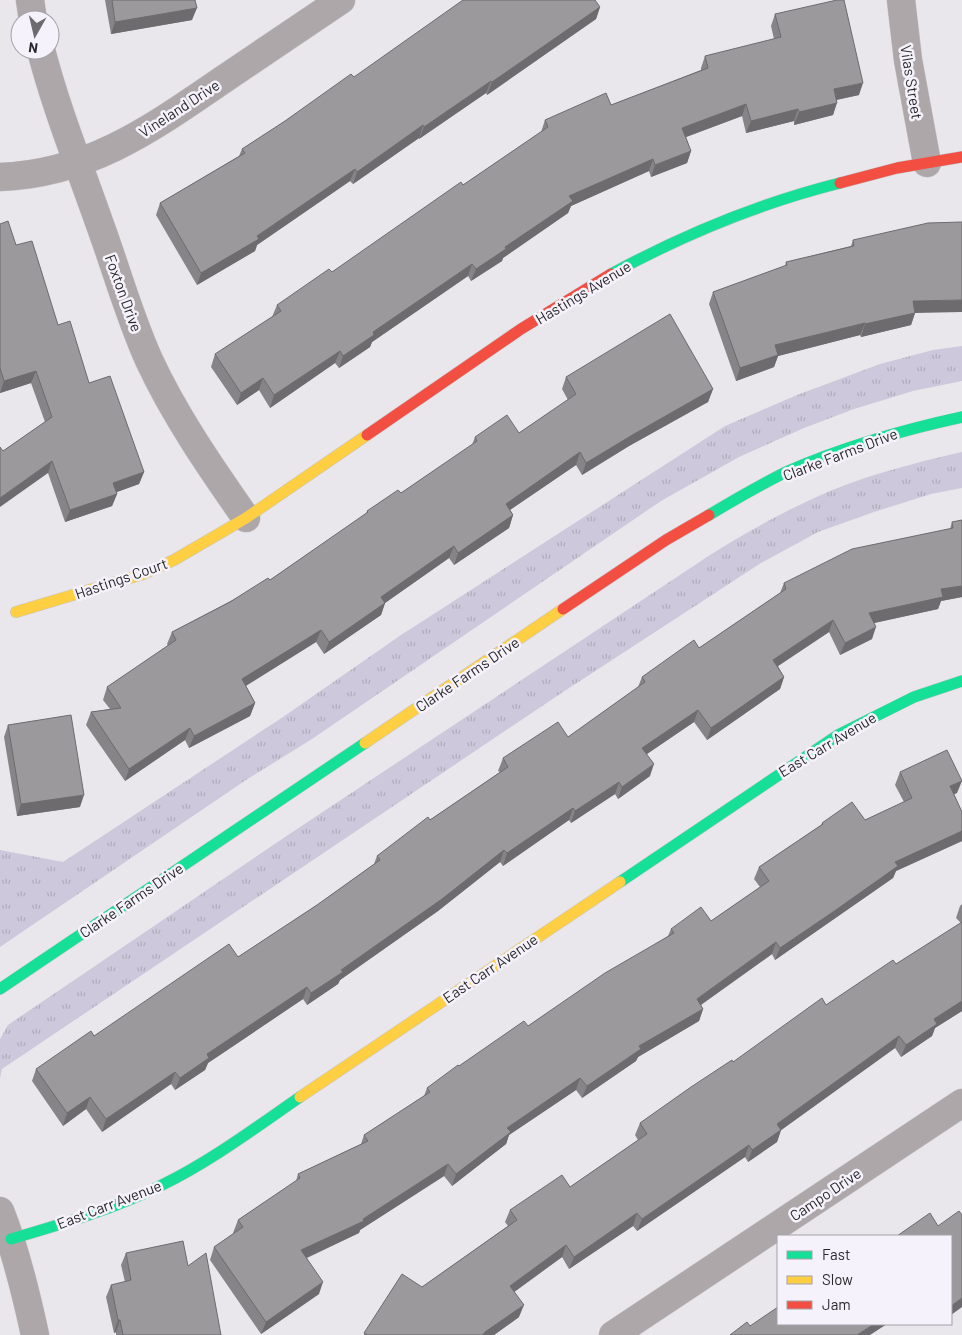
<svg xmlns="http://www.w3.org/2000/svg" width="962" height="1335" font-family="Barlow,sans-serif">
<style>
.grass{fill:url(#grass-tufts)}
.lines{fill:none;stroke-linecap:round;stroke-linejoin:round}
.street-casing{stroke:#c6c5c8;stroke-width:29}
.fast-casing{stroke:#c6c5c8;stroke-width:12}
.slow-casing{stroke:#c6c5c8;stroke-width:12}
.jam-casing{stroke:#c6c5c8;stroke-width:12}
.street{stroke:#aea7aa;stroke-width:28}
.fast{stroke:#16e098;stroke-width:11}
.slow{stroke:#ffcf43;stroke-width:11}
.jam{stroke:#f24e42;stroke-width:11}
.wall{fill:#868486}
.shaded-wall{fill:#6d6b6d}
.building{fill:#9c999c;stroke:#6d6b6d}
.labels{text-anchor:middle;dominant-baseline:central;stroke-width:5;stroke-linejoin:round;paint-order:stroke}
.street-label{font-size:15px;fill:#29282b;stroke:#f5f2fb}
</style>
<defs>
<pattern id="grass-tufts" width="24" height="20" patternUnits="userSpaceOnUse" patternTransform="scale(1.25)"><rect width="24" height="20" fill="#cec8dc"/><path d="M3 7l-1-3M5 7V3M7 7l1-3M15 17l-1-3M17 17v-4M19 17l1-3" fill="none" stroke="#b1acbd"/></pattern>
</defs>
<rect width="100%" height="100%" fill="#e9e7ec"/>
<g class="grass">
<path d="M962,346V381L913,391L854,409L804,428L739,457L661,501L312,739L246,780L0,947V850L63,862L283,717L401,635L725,426L797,395L880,364L933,350Z"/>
<path d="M962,452V488L931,494L874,512L818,532L761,563L563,692L2,1069L0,1078V1039L8,1025L285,837L710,555C742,535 775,516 810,500C858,477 910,464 962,452Z"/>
</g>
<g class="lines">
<g class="street-casing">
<g id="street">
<path d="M30,0L33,20"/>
<path d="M901,0L908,60L927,163"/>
<path d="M41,50C56,108 79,165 99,222C116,268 129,316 149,360C175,416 211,468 246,518"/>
<path d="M0,177C88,174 151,129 221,81C261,54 301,27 341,0"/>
<path d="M0,1211C16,1251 26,1293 35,1335"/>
<path d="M613,1335L962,1103"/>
</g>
</g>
<g class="fast-casing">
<g id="fast">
<path d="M611,274C683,235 760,203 840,183"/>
<path d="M709,515C734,500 760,485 786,472C843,447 902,430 962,417"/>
<path d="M620,882L838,735L914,697L962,681"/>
<path d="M0,989L365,743"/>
<path d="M11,1239C62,1224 114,1209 162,1185C211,1161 255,1128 300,1097"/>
</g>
</g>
<g class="slow-casing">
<g id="slow">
<path d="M16,612L143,574L174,560L246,518L367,435"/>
<path d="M365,743L563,609"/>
<path d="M300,1097L620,882"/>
</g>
</g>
<g class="jam-casing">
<g id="jam">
<path d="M840,183L897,168L962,157"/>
<path d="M367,435L521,329L611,274"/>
<path d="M563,609L666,540L709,515"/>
</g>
</g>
<use href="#street" class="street"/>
<use href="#fast" class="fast"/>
<use href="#slow" class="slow"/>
<use href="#jam" class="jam"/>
</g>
<g class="wall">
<path d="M105,0H195L192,20L111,34Z"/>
<path d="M600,7L596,19L487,95L486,93L419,139V138L353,184L350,181L257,245L255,251L197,285L156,215L160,203L239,156L242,149L354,77Z"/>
<path d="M775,14L859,95L837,100L833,115L794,125V121L746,133L742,116L686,137L691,151L687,163L651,177L649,171L571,206L568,213L503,258L502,261L471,281L468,276L372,342L370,347L339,368L335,363L270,408L259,390L237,405L211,367L215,354L272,317L277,305L332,272L463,185L541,132L545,120L611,105L701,70V68L705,56L774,39L771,26Z"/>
<path d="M0,224L16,245L89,383L144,472L139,484L116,492L117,494L112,506L65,522L48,473L3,451L45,422L31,383L0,393Z"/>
<path d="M853,240L915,313L911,325L861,337L860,335L778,356L774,367L736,381L709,304L713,292L785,266L786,262L851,246Z"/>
<path d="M566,377L713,389L708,402L629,446L582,475L576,465L510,510L513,515L509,528L454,565L449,558L385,603L381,615L324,654L316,642L246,686L255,703L250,716L189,748L185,740L125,781L86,725L91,712L110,709L103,700L107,687L168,646L167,644L172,632L270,580L366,514L367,511L401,493L472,445L475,437L519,433L568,400L562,389Z"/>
<path d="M962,520V597L941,601L938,609L874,623L872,639L840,655L829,632L778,666L784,677L780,689L707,740L694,722L647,754L650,776L618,799L615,794L571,823L569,820L503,866L500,862L438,911L340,980L338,984L307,1005L303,999L208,1063L205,1070L175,1090L171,1084L102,1132L86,1109L63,1126L32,1081L36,1069L94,1036L238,957L317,905L374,864L377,856L500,772L498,771L503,758L568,737L638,687L642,677L699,648L780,593L784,583L950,529L952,522Z"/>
<path d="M8,725L80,807L17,816L4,737Z"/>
<path d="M900,772L957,793L954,794L962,812V841L896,871L893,878L775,960L772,954L701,1005L703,1009L699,1021L638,1057L636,1061L582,1098L576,1090L509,1135L506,1144L452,1186L444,1176L360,1230L359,1233L307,1258L319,1294L261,1334L210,1260L214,1247L234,1233H233L238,1220L296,1181L298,1174L361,1144L364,1135L424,1096L427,1088L459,1066L528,1026L668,936L671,929L711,921L760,887L754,879L759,867L821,825L822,823L865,820L904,802L895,785Z"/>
<path d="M962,904V1011L935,1028L932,1036L901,1057L895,1048L781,1130L777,1142L748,1162L745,1157L637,1231L633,1226L569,1269L562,1257L514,1292L519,1317L494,1335H364V1333L422,1287L508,1226L505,1222L510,1210L570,1187L638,1140L635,1135L640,1123L733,1062L826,1005L896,964L961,923L956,918L960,906Z"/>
<path d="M126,1253L188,1266L221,1335H116V1332L114,1333L106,1297L111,1285L125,1282L121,1265Z"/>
</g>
<g class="shaded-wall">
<path d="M600,7L596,19L487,95L492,82Z"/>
<path d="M197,8L192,20L111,34L115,22Z"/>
<path d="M491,81L486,93L419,139L424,127Z"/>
<path d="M863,83L859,95L830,101L834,89Z"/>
<path d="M837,103L833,115L794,125L799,112Z"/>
<path d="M746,104L742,116L678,140L682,128Z"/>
<path d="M798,109L794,121L746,133L751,121Z"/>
<path d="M423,125L419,138L353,184L357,172Z"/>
<path d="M691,151L687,163L651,177L655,165Z"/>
<path d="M653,159L649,171L571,206L568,213L503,258L502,261L471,281L476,269L505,247L569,196Z"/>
<path d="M355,169L350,181L257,245L255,251L197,285L201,273L257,236Z"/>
<path d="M472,264L468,276L372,342L370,347L339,368L343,356L373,332Z"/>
<path d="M962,300V312L915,313L911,325L861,337L865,324L913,301Z"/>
<path d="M865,323L860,335L778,356L774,367L736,381L740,368L775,345Z"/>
<path d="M340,351L335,363L270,408L274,395Z"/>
<path d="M36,371L31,383L0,393L4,381Z"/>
<path d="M263,378L259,390L237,405L241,393Z"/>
<path d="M713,389L708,402L629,446L582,475L586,463L634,434Z"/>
<path d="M580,452L576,465L501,516L506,504Z"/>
<path d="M52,461L48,473L0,507V498Z"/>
<path d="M144,472L139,484L109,495L113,483Z"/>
<path d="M117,494L112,506L65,522L70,510Z"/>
<path d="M513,515L509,528L454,565L458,553Z"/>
<path d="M454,546L449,558L385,603L381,615L324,654L329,642L381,597Z"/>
<path d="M962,586V597L941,601L938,609L865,625L869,613L941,589Z"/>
<path d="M833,620L829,632L769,672L773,660Z"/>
<path d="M876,627L872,639L840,655L845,643Z"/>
<path d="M321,630L316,642L237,691L242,679Z"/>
<path d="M784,677L780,689L707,740L711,728Z"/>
<path d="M255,703L250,716L189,748L194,736Z"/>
<path d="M698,710L694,722L638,760L642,748Z"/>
<path d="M190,728L185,740L125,781L129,769Z"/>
<path d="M654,764L650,776L618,799L622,787Z"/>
<path d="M962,781L957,793L945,798L950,786Z"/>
<path d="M619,782L615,794L571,823L575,811Z"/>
<path d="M84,795L80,807L17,816L21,804Z"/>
<path d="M573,808L569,820L503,866L507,853Z"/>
<path d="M962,831V841L896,871L893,878L775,960L780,948L895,862Z"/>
<path d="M504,850L500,862L438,911L340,980L338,984L307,1005L311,993Z"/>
<path d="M776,942L772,954L692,1011L697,999Z"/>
<path d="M307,987L303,999L208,1063L205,1070L175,1090L180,1078L207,1054Z"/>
<path d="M962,1001V1011L935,1028L932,1036L901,1057L906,1045L934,1019Z"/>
<path d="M703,1009L699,1021L638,1057L636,1061L582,1098L587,1086L639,1046Z"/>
<path d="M899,1036L895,1048L773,1136L777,1124Z"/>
<path d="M175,1072L171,1084L102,1132L106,1119Z"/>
<path d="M580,1078L576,1090L509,1135L506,1144L452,1186L456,1174L507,1128Z"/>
<path d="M90,1097L86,1109L63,1126L67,1113Z"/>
<path d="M781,1130L777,1142L748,1162L752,1150Z"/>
<path d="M749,1145L745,1157L637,1231L642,1219Z"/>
<path d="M448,1164L444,1176L360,1230L359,1233L297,1262L301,1250L363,1219Z"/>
<path d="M637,1213L633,1226L569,1269L574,1257Z"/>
<path d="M566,1245L562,1257L506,1298L510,1286Z"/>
<path d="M323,1282L319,1294L261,1334L266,1322Z"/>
<path d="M962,1298V1307L951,1315V1306Z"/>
<path d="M524,1305L519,1317L494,1335H483L485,1332Z"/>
<path d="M118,1320H120L116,1332L114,1333Z"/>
<path d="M874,1324H887L870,1335H857Z"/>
</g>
<g class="building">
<path d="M112,0H195L197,8L115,22Z"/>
<path d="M463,0H595L600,7L492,82L491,81L424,127L423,125L357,172L355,169L257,236L259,239L201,273L160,203L245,153L242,149L285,121L351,74L354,77Z"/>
<path d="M837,0H844L863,83L834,89L837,103L799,112L798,109L751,121L746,104L682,128L691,151L655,165L653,159L569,196L573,201L505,247L506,249L476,269L472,264L373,332L374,335L343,356L340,351L274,395L263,378L241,393L215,354L281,311L277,305L329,269L332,272L461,182L463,185L548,127L545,120L606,93L611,105L708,68L705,56L781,37L775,14Z"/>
<path d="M8,221L16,245L32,241L58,325L70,321L89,383L110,376L144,472L113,483L117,494L70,510L52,461L0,498V447L3,451L52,417L36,371L4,381L0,368V224Z"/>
<path d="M962,222V300L913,301L915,313L865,324V323L775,345L778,355L740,368L713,292L787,265L786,262L854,246L853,240L928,223Z"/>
<path d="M670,314L713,389L634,434L586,463L580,452L506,504L513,515L458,553L454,546L381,597L385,603L329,642L321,630L242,679L255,703L194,736L190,728L129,769L91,712L121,708L107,687L176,640L172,632L230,602L268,578L270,580L368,512L367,511L398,490L401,493L477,441L475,437L507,415L519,433L576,394L566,377Z"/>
<path d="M962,520V586L941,589L943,597L869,613L876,627L845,643L833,620L773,660L784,677L711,728L698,710L642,748L654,764L622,787L619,782L575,811L573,808L507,853L504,850L442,899L341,970L343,972L311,993L307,987L207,1054L209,1058L180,1078L175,1072L106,1119L90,1097L67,1113L36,1069L91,1031L94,1036L229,944L238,957L317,905L380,860L377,856L428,817L430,820L508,767L503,758L558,722L568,737L645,682L642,677L694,640L699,648L786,589L784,583L852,549L953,528L952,522Z"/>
<path d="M71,715L84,795L21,804L8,725Z"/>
<path d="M947,750L962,781L950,786L962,812V831L895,862L898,866L833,912L780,948L776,942L697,999L703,1009L639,1046L641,1049L587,1086L580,1078L507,1128L511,1132L456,1174L448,1164L363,1219L364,1221L301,1250L323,1282L266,1322L214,1247L243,1227L238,1220L300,1178L298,1174L368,1141L364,1135L430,1092L427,1088L458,1065L459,1066L524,1021L528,1026L605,973L674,933L671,929L701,907L711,921L769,881L759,867L823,824L822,823L852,802L865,820L912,798L900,772Z"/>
<path d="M962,922V1001L934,1019L937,1024L906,1045L899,1036L777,1124L781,1130L752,1150L749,1145L642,1219L637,1213L574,1257L566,1245L510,1286L524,1305L485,1332L483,1335H368L364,1333L402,1274L422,1287L517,1220L510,1210L562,1175L570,1187L647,1134L640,1123L691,1087L732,1060L733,1062L822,998L826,1005L893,960L896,964Z"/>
<path d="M959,1211L962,1215V1298L951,1306V1236H897L930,1213L938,1226Z"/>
<path d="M183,1241L188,1266L206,1253L221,1335H123L120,1320H118L111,1285L131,1280L126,1253Z"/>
<path d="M778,1307V1324H874L857,1335H730L747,1322L750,1326Z"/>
</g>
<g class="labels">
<g class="street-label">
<text transform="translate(912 82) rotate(81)">Vilas Street</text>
<text transform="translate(179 108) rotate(-33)">Vineland Drive</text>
<text transform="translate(583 292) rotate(-31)">Hastings Avenue</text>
<text transform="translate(124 293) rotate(70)">Foxton Drive</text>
<text transform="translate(840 454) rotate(-21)">Clarke Farms Drive</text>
<text transform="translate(121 578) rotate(-19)">Hastings Court</text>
<text transform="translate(467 674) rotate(-34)">Clarke Farms Drive</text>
<text transform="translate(827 744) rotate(-31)">East Carr Avenue</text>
<text transform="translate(131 900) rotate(-34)">Clarke Farms Drive</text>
<text transform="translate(490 968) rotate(-34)">East Carr Avenue</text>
<text transform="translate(825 1194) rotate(-34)">Campo Drive</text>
<text transform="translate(109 1204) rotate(-21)">East Carr Avenue</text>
</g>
</g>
<rect x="777" y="1235" width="175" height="90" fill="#f5f2fb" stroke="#a3a1a8"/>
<rect x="787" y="1251" width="25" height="8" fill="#16e098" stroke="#a3a1a8"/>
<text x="822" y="1260" font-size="15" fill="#29282b">Fast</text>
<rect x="787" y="1276" width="25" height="8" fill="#ffcf43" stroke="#a3a1a8"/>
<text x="822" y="1285" font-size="15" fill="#29282b">Slow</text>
<rect x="787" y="1301" width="25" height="8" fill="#f24e42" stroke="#a3a1a8"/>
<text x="822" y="1310" font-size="15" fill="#29282b">Jam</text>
<g transform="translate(35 35) rotate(188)"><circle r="24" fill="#f5f2fb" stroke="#a3a1a8"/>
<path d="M0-4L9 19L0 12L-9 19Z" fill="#6c6b6f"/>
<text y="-8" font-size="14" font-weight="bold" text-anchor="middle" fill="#29282b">N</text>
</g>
</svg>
